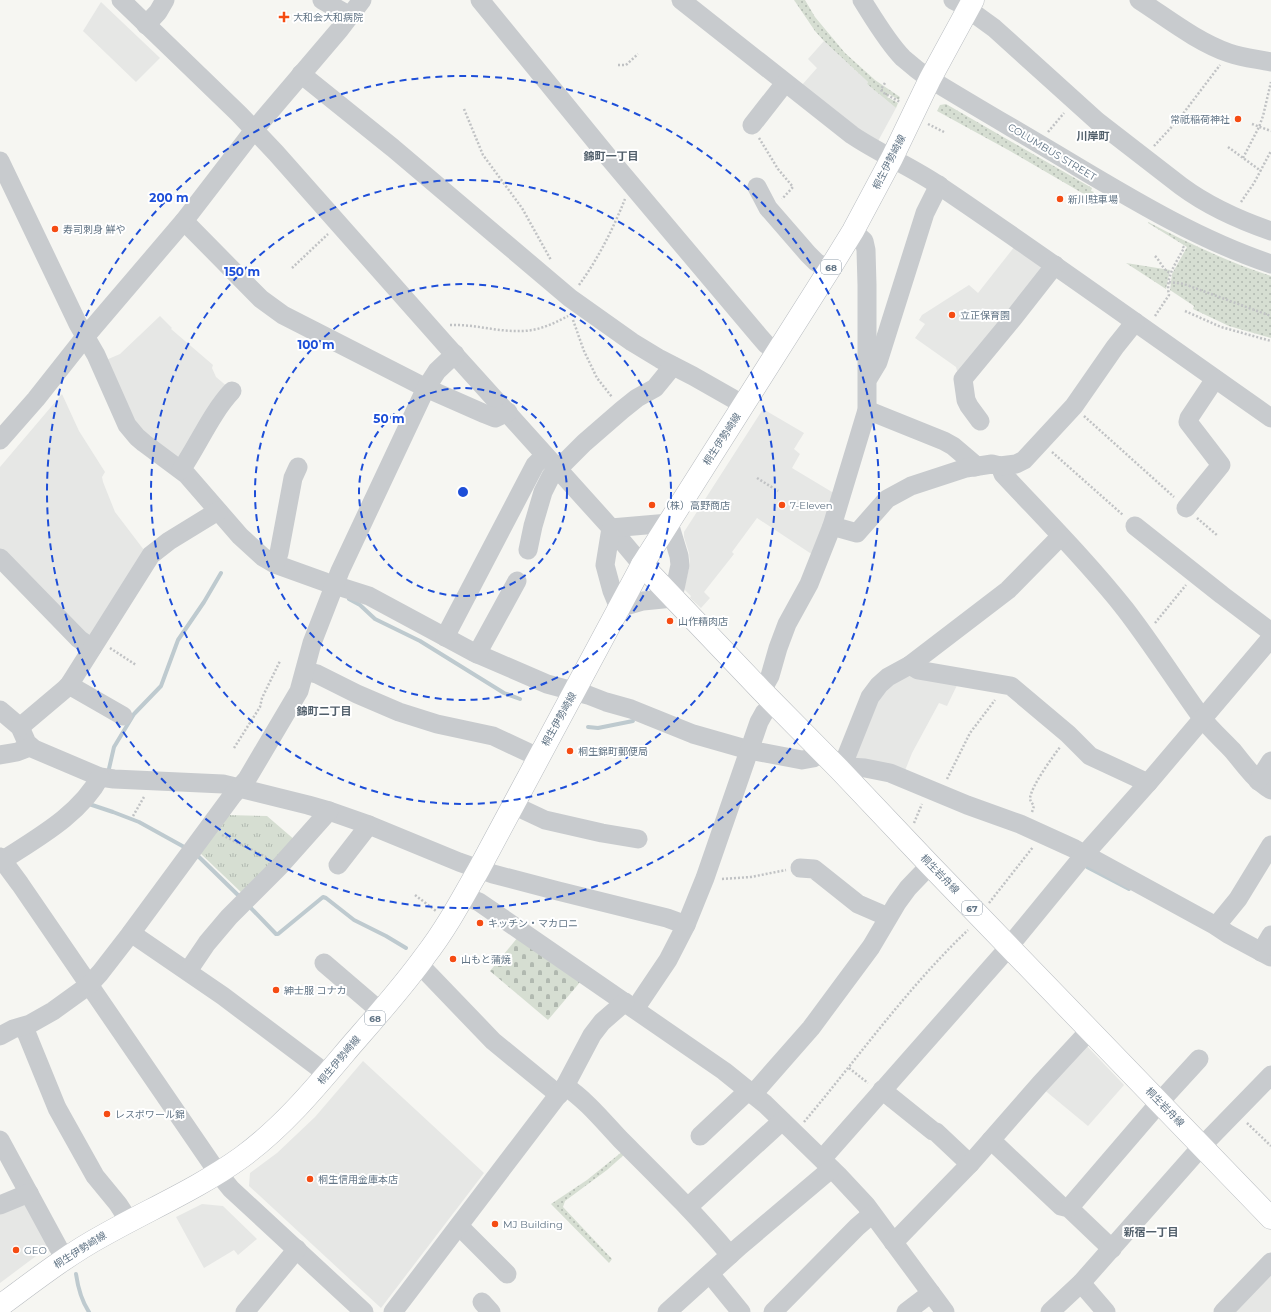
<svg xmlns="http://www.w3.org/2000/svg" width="1271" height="1312" font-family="Montserrat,'Noto Sans JP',sans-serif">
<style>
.built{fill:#e6e7e5}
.grass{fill:url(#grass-dots)}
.cemetery{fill:url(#cemetery-stones)}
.park{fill:url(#park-tufts)}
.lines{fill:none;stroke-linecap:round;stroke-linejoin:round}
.stream{stroke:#becacf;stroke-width:4}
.major-casing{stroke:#b8bcc0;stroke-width:23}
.path{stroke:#c0c2c4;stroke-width:2.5;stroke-dasharray:2 2;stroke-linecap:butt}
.minor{stroke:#c8cbce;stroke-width:19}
.major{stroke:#fff;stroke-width:22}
.ring{fill:none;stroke:#1d4ed8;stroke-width:2;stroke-dasharray:7 5}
.poi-dot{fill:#f54c13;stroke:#fff;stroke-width:1.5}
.labels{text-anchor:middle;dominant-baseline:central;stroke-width:4;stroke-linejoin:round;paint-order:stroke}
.shield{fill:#fff;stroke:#919eaa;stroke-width:1}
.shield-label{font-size:9px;font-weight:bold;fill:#627586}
.poi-label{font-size:10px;fill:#627586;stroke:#fff;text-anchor:start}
.street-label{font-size:10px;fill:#627586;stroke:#fff}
.neighbourhood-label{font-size:11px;font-weight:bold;fill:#505e6a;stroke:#fff}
.centre{fill:#1d4ed8;stroke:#fff;stroke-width:2}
.ring-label{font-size:12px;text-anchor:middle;font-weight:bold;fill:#1d4ed8;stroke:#fff;stroke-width:4;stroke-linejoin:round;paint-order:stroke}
</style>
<defs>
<pattern id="grass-dots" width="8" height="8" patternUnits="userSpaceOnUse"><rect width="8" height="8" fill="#d6ded2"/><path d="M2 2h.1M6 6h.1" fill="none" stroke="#b1b9b0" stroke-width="1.8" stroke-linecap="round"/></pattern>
<pattern id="cemetery-stones" width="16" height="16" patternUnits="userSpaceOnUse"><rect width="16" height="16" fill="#d6ded2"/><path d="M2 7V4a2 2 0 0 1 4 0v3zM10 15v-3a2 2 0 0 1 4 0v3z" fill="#b1b9b0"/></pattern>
<pattern id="park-tufts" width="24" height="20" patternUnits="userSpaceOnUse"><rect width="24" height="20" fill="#d6ded2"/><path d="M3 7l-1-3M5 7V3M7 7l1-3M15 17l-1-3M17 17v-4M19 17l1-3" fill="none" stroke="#b1b9b0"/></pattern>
</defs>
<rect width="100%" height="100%" fill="#f6f6f2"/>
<g class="built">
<path d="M101,2L160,58L136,82L83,31Z"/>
<path d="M824,41L868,82L867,84L896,108L877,143L802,85L817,68L808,59Z"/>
<path d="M1015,246L1046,267L959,379L956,367L915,338L925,324L919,320L922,315L969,285L978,293Z"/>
<path d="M160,316L172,328L171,329L213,365L212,368L216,377L229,388L182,462L138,433L106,360L120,354Z"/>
<path d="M62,394L79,431L105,472L102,477L103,482L115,512L147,554L95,636L82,637L0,552V467Z"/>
<path d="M763,409L804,433L794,449L800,454L792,468L837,495L816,557L757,518L732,552L734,554L704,592L710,598L701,608L690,598L691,596L684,589L690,564L689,553L684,537V532Z"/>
<path d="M907,671L959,681L947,706L939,703L912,753L904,773L850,758L882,685Z"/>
<path d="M1084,1043L1124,1085L1088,1126L1042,1088Z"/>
<path d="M363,1061L484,1173L381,1308L249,1186L250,1173L277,1153L315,1117Z"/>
<path d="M27,1198L52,1244L0,1283V1208Z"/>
<path d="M202,1204L223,1206L257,1239L238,1255L234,1250L204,1268L176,1217Z"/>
<path d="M1271,1271V1312H1228Z"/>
</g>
<g class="grass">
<path d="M794,0H805L815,17L845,53L875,80L900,97L899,100L889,94L887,97L898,103L896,108L867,84L868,82L824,41L815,31Z"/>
<path d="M946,104L1092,188L1091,191L1094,192L1088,203L1086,202L1089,197L1010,151L937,111L940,105Z"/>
<path d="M1148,222C1188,243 1228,262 1271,276V338L1229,326L1193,309L1194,306L1170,290L1172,274L1187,247L1148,223Z"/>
<path d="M1126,263L1170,270L1166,289Z"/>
<path d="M623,1151L625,1154L607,1170L565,1201L563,1207L612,1259L609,1263L551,1204L587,1180Z"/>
</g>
<path class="cemetery" d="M518,937L581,981L548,1020L490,971Z"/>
<path class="park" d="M226,815L267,816L296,841L244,895L199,852Z"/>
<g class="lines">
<g class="stream">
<path d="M349,599L360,605L375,619L420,641L504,693L520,699"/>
<path d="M588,727L598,728L633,721"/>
<path d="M108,773L114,747L134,714L161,686L178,640L204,602L221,573"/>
<path d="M89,804L113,812L139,822L186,848"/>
<path d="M198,856L241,898"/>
<path d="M1087,867L1129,889"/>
<path d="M248,905L276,934H278L323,897L326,898L354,920L386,936L406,948"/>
<path d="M76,1274C78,1288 81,1300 89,1312"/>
</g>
<g class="major-casing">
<g id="major">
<path d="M642,565L761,690L839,769L930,865L1271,1218"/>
<path d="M0,1306C34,1281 67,1255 104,1235C150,1209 199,1188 242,1157C284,1126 316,1087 349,1048C375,1018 402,988 425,956C446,929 462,899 479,869L642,565L829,270L853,231L892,158L930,79L973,0"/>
</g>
</g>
<g class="path">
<path d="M618,65H626L638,54"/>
<path d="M885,83L881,89L882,92L900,102"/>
<path d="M464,109L483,155L522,208L551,260"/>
<path d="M928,124L944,132"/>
<path d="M1252,124L1271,131"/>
<path d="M1048,132L1064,113"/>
<path d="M759,138L778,169L793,187L782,199"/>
<path d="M1154,146L1179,119L1220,65"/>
<path d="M1228,147L1261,171"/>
<path d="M1243,158L1259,127L1263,116L1271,82"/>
<path d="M1241,202L1254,183L1271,151"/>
<path d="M1155,256C1161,262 1163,270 1170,273"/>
<path d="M292,268L328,234"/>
<path d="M1169,282L1184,284L1271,316"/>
<path d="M579,285C598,259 613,229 625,199"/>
<path d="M1185,311L1221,327L1271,341"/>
<path d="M1155,316L1169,295C1165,277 1176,263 1184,248L1182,245"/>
<path d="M573,320L584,351L597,378L612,397"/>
<path d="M450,325C474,324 498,332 521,331C538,331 553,324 568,316"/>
<path d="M1084,416L1174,497"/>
<path d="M1052,452L1123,515"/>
<path d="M757,478L778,491"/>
<path d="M1197,518L1218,536"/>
<path d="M1155,623L1186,585"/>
<path d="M110,648L136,665"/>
<path d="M234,748L260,707L262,698L280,661"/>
<path d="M947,779L970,733L995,700"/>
<path d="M1032,812L1034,806C1032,803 1030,801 1030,798C1032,785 1052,758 1060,747"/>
<path d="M133,816L144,797"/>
<path d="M914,823L922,804"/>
<path d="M222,835L266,857"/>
<path d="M722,879L751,877L786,870"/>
<path d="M415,895L436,911"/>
<path d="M989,903L1033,847"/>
<path d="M849,1068L868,1083"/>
<path d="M804,1122C858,1058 907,988 968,930"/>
<path d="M1247,1123L1271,1146"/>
</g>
<g class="minor">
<path d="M121,0L239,114L276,153L446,345L611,528L642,565"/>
<path d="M322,0L350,16"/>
<path d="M480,0L609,158L759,336L766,344L777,352"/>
<path d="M681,0L852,135C880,154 912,167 941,187C1052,262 1161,341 1271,418"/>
<path d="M862,0C874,19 888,43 903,58C912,66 921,73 930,79C979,109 1028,137 1076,166C1138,203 1202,241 1271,264"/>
<path d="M953,0L961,4L994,28L1097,121L1181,186C1208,206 1239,220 1271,231"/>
<path d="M1139,0C1167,18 1197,42 1229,53C1243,58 1257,59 1271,62"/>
<path d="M146,25L158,12L165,0"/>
<path d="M301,74L393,148L570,298L632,342L660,359L693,376L744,405"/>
<path d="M752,125L785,83"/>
<path d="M0,161L78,324L96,355L127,425L137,437L144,443L187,475L240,536L263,557L275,564L325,582L369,596L473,652L547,684L588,695L606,702L631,709L693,734L749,750L802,760L813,758L823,752"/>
<path d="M757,187L768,208L808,254L816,262L829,270"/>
<path d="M184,221L261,299L283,315L426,388L485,414L495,418L508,412"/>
<path d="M869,377L878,362L925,213L939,185"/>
<path d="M867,410L944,441L953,446L973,463L975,467"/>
<path d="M980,421L969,406L966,400L963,379L1015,316L1055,265"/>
<path d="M0,440L36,399L85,337L184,221L254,130L340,29L362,0"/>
<path d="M1000,466L1003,474C1044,518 1087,561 1125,609C1152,644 1176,682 1202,718C1211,730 1223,740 1233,751C1245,766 1255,780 1271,790"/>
<path d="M181,470C198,445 212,412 232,391"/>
<path d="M1186,508L1221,465L1188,422L1189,418L1215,379"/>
<path d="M669,523L679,556L680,565L673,598L643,601L619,608L612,591L605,565L611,528Z"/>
<path d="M832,526L857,533L887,499L911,486L966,468L992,464L1000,466L1016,464L1024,460L1074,406L1115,347L1135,322"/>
<path d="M1135,526L1222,595L1271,632"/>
<path d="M528,550L533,526L543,492L551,476L584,443L622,410L637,398L655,388L673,366"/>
<path d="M0,558L79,639L92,648"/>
<path d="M275,564L279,553L293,478L298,467"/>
<path d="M445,637L535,465L545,455"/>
<path d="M477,654L517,581"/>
<path d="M910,665L918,670L1011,686L1068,734L1090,756L1148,783"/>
<path d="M305,671L317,674L357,694L399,712L437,724L493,736L538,757"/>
<path d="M69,685L123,716"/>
<path d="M761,690L765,685L770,676L778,648L787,624L809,584L832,526L864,420L867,410V285L866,250L864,241L853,231"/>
<path d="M0,710L20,727L27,743L34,749L100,777L114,779L223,784L308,805L329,811L369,825L459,862L493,874L558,891L667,918L686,925"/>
<path d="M20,727L65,689L69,685L151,555L169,541L218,511"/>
<path d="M0,755L17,752L30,747"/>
<path d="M839,769L849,767L865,768L890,773L967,805L1020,824L1075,849L1216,926L1228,934L1271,957"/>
<path d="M839,769L844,762L870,697L879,685L888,677L910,665L1008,590L1061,536"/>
<path d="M1258,781L1271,761"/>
<path d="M513,805L545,820L602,833L638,839"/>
<path d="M0,857L20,884L218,1173L231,1189L364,1312"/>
<path d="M0,862C35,839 80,815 100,777"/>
<path d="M338,865L369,825"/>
<path d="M800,868L814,869L858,904L888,917"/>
<path d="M464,896L479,902L724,1071L765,1104L838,1175L866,1205L945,1312"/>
<path d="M1216,926L1238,899L1271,845"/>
<path d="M131,933L223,996L327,1074"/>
<path d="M1261,952L1271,935"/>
<path d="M324,963L380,1011"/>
<path d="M419,964L493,1041L559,1095"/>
<path d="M188,971L207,943L229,917L280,866L329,811"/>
<path d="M635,1009L668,960L686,925L705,878L759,722L764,713L774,703"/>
<path d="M24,1027L57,1108L95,1176L118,1204L129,1221"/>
<path d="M0,1036L13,1029L30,1024L53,1011L89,985L100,973L131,933L232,796L247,779L299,691L312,643L340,571L426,388L437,371L455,354"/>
<path d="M565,1086C586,1100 603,1121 620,1139C658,1177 696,1214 730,1255"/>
<path d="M882,1090L933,1131L936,1132L970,1164"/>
<path d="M753,1094L811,1028L871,947L897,903L908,888L930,865"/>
<path d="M700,1136L749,1090"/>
<path d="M0,1140L58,1247L65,1258"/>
<path d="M991,1140L1061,1206L1069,1208L1112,1249"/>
<path d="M822,1159L1002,955L1084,855L1148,783L1271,638"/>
<path d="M0,1205L29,1193"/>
<path d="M688,1207L782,1121"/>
<path d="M1069,1208L1166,1095L1199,1059"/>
<path d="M458,1227L463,1230L507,1274"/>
<path d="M893,1242L900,1236L970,1164L1040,1084L1090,1030"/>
<path d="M710,1274L741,1312"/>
<path d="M1081,1283L1106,1312"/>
<path d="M482,1302L491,1312"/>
<path d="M245,1312L297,1249"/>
<path d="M393,1312L565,1086L592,1035L602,1022L625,1002"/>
<path d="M667,1312L740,1246L831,1169"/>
<path d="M773,1312L857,1227L872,1214"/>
<path d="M906,1312L931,1293"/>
<path d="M1050,1312L1081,1283L1202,1146L1271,1075"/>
<path d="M1223,1312L1271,1262"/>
</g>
<use href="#major" class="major"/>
</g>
<g class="ring">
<circle cx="463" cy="492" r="104"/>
<circle cx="463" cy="492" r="208"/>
<circle cx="463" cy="492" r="312"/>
<circle cx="463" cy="492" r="416"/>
</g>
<g class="poi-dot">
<path d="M282 11h4v4h4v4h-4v4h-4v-4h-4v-4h4z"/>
<circle cx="1238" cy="119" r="4"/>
<circle cx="1060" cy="199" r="4"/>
<circle cx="55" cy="229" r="4"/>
<circle cx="952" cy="315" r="4"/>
<circle cx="652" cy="505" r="4"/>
<circle cx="782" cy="505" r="4"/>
<circle cx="670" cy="621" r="4"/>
<circle cx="570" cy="751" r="4"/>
<circle cx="480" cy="923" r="4"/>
<circle cx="453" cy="959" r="4"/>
<circle cx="276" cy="990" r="4"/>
<circle cx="107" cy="1114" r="4"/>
<circle cx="310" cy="1179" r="4"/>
<circle cx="495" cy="1224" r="4"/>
<circle cx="16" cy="1250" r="4"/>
</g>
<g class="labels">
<g class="shield">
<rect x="821" y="260" width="20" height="14" rx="3"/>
<rect x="962" y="901" width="20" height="14" rx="3"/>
<rect x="365" y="1011" width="20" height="14" rx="3"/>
</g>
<g class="shield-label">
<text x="831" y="267">68</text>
<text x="972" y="908">67</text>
<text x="375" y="1018">68</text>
</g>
<g class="poi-label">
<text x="293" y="17">大和会大和病院</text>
<text x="1230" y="119" text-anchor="end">常祇稲荷神社</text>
<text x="1068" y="199">新川駐車場</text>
<text x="63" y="229">寿司刺身 鮮や</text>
<text x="960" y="315">立正保育園</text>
<text x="660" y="505">（株）高野商店</text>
<text x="790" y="505">7-Eleven</text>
<text x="678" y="621">山作精肉店</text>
<text x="578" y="751">桐生錦町郵便局</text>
<text x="488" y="923">キッチン・マカロニ</text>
<text x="461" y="959">山もと蒲焼</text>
<text x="284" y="990">紳士服 コナカ</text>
<text x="115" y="1114">レスポワール錦</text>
<text x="318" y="1179">桐生信用金庫本店</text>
<text x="503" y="1224">MJ Building</text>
<text x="24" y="1250">GEO</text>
</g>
<g class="street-label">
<text transform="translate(1052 152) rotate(31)">COLUMBUS STREET</text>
<text transform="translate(889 162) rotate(-63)">桐生伊勢崎線</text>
<text transform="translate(722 439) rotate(-57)">桐生伊勢崎線</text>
<text transform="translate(559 719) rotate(-61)">桐生伊勢崎線</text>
<text transform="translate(940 874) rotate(46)">桐生岩舟線</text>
<text transform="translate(339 1060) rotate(-50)">桐生伊勢崎線</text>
<text transform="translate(1165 1107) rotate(46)">桐生岩舟線</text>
<text transform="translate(80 1250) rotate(-32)">桐生伊勢崎線</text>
</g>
<g class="neighbourhood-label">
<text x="1093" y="136">川岸町</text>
<text x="611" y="156">錦町一丁目</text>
<text x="324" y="711">錦町二丁目</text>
<text x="1151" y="1232">新宿一丁目</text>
</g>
</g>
<circle cx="463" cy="492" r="6" class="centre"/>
<g class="ring-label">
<text x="169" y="202">200 m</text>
<text x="242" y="276">150 m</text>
<text x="316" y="349">100 m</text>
<text x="389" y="423">50 m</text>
</g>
</svg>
